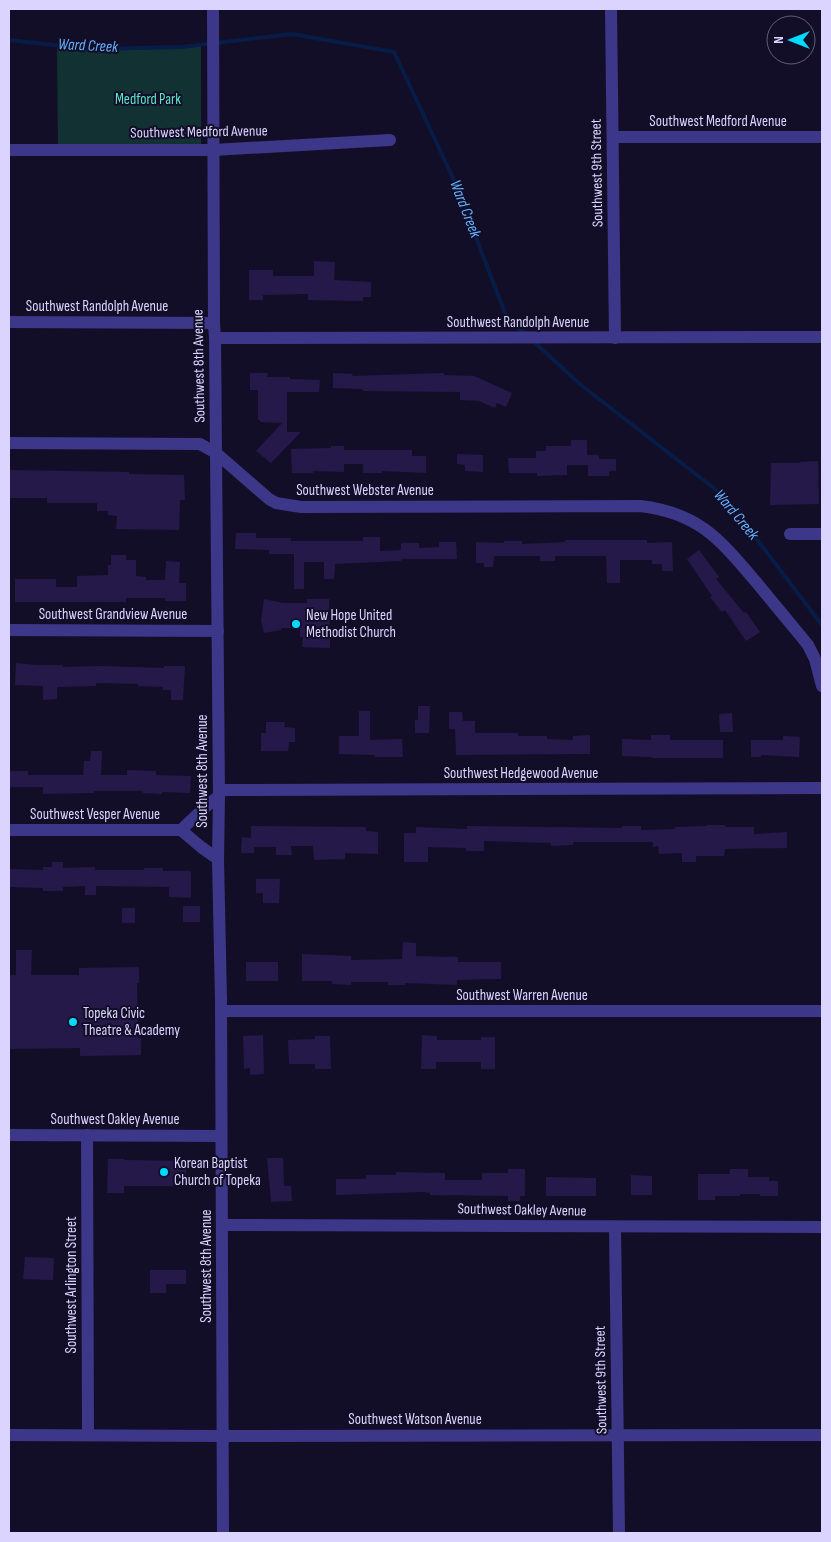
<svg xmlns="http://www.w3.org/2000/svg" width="831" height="1542" font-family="'Sofia Sans Condensed',sans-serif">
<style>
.green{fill:#113132}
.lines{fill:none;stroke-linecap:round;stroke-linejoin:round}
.stream{stroke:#071c47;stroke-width:4}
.building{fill:#251949}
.minor{stroke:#3d3789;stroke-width:12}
.tertiary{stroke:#3d3789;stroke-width:12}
.poi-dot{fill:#00dbff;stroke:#130e27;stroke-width:2}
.labels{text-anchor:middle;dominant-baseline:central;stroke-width:4;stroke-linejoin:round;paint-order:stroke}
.park-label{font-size:15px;fill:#5ae6c8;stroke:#130e27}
.street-label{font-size:15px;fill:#dbd4ff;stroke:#130e27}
.poi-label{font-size:15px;fill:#dbd4ff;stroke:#130e27;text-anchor:start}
.water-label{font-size:16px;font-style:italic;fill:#62b0ff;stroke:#130e27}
</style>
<rect width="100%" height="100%" fill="#130e27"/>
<path class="green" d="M57,45C104,50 154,50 201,45V150H58Z"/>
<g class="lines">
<g class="stream">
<path d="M9,40L90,49L181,47L292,34L394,52L453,178L507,318L524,333"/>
<path d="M533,341L581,385L724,496L822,625"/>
</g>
</g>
<g class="building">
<path d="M314,261L335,262L334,280L371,282V297H363V301L308,300V294L263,295V300H249V270H273V276H314Z"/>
<path d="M250,373H268L267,377H290V379L320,380L319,392H287V432H301L271,463L256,451L282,423L260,422V420H258V390H250Z"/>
<path d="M333,373L353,374L352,376L444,373V375L474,376L512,393L506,407L497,403L495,408L479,401L460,400V392L363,391V389L333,388Z"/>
<path d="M571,440H587V455H599V459H616V471H609V476H588V465H567V475L537,476V473H509L508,458H536V451H546V446H571Z"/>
<path d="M331,446H344V450H412V456H426V473L382,471V473H363V464H344V472L313,471V473H292L291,449L331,448Z"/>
<path d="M457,454L483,455V472L465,471V465L457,464Z"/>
<path d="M818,461L819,504L770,505L771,463H800V462Z"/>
<path d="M9,470L129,472V474L184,475L185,500H180L179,530L116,529L117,516L108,515V511H97V503H47V498H9Z"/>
<path d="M236,533H256V538H291V541H363V537H380V551L401,550V561L335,564L334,579H324V562H304V589H294V554H269V550L235,549Z"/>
<path d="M565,540H647V543L672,542L673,571H662V564H652V560H620V583H607L606,556H555V561H540V556H494L493,567H484V563H476V542L504,543V541H522V544L565,542Z"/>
<path d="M439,542H456L457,559H401V543H419V548L439,547Z"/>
<path d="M699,550L719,577L716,579L744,613L746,612L760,632L746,641L725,610L722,612L710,597L712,596L687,559Z"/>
<path d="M111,555H126V560H136V576L146,577V580H165L166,561L180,562L179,583H186V601H165V598H126V602H15V579H56V587H77V576L108,575V565H111Z"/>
<path d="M264,599L283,603H307V599H329L330,648L302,647L303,637H300V628H281V630L264,633L261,620Z"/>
<path d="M16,663L36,665H63V667L101,666L164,668V666H185L183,700H171V690H163V687L138,686V684L96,683V686L57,687V699L43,700V686L15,685Z"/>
<path d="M418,706H430L429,733H415V720H418Z"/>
<path d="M359,711H370V740L402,739L403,757H375V755L339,754V736H359Z"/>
<path d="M449,712H462L463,721H475V733H518V736H547V739L573,740V736L590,735V754L456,755L455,729H449Z"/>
<path d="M732,713L733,732H720L719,714Z"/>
<path d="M266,722H285L284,727L295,728V742H289L288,751H261V733H266Z"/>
<path d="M651,735H670V740H723V758H652V757L622,756V739L651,740Z"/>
<path d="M783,736L800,737L799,757L761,755V757H751V740H783Z"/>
<path d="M91,751H102L101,775H127V770L156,771V775L191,776L190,793L162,792V794L143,793V791H94V793L43,794V787H9V771H28V775H83L84,761H90Z"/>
<path d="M707,825H725V827H754V834L787,832V848L725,849L724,856H696V862H682V853L659,854L658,846L653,847V842H573V845L551,846V843L484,841V851H466V848L428,847V862H404V833H416V827L467,829V826L622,828V826H641V830L675,829V827L707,826Z"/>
<path d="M251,826L366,827V831L378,832V854L345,853V859L314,860L313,846H291L292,855H276V847H254V853H241L242,837L251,838Z"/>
<path d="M52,862H63V868L95,867V870H144V868H163V871H191V898L169,897V887L96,886V895H85V886L63,887V891H43V888L9,887V869L43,870V867H52Z"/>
<path d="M256,879H280L279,903H263V893H256Z"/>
<rect x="183" y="906" width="17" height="16"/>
<rect x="122" y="908" width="13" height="15"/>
<path d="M403,942L416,943V956L458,957V962H501V979L457,980V985L405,983V985H388V982H351V985L332,984V981H302V954L351,956V960L402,959Z"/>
<path d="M16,950H32L31,975H79V968L139,967V983H137L138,1038H141V1055L80,1056V1048L9,1049V975H16Z"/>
<rect x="246" y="962" width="32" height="19"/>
<path d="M263,1035L264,1074L250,1075V1068L244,1069L243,1036Z"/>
<path d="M422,1035L437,1036V1040H481V1037H495V1069H481V1062H436V1069H421Z"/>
<path d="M315,1036H330L331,1069H315V1064H289L288,1040L315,1039Z"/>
<path d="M267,1158H283L284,1186H291L292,1201L271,1202Z"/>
<path d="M108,1159H124V1160L186,1161V1183H176V1186H124V1193H107Z"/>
<path d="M508,1169H525V1196H520V1201H508V1196L430,1195V1193L423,1192L336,1195V1179H366V1175H396V1172L445,1173V1180H482V1173H508Z"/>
<path d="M730,1169H748V1177H769V1181H778V1196H760V1194H740V1196H715V1200H698V1174H730Z"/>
<path d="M631,1175L652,1176V1195H631Z"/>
<path d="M546,1177L596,1178V1196H546Z"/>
<path d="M25,1257L54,1258L53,1280L23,1279Z"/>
<path d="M150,1270H186V1284H166V1293H150Z"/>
</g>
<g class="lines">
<g class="minor">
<path d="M611,9L615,338"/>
<path d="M613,137H822"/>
<path d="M9,150H213L390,140"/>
<path d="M9,322L214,323L215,338L822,337"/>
<path d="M9,443L200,444L216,453L269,499L276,503L301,507L640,506C700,513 720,540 757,583C774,604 791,624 808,645L815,659L822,686"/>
<path d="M790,534H822"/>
<path d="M9,630L218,631"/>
<path d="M219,790L822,788"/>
<path d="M9,830H181L201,847L218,859"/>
<path d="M181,830L204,808L219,796"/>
<path d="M221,1011H822"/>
<path d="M9,1135L221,1136"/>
<path d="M87,1135L88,1434"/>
<path d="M615,1227L619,1533"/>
<path d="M9,1435L223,1436L822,1435"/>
</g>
<g class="tertiary">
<path d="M213,9L214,323"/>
<path d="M215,338L219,796L218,859L221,1000L223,1533"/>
<path d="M222,1225L822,1227"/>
</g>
</g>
<g class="poi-dot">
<circle cx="296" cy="624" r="5"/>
<circle cx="73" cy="1022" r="5"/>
<circle cx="164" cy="1172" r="5"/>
</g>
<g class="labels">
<g class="park-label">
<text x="148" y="99">Medford Park</text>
</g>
<g class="street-label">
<text x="718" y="121">Southwest Medford Avenue</text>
<text transform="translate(199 132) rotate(-1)">Southwest Medford Avenue</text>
<text transform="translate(597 173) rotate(-91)">Southwest 9th Street</text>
<text x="97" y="306">Southwest Randolph Avenue</text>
<text x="518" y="322">Southwest Randolph Avenue</text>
<text transform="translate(199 366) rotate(-91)">Southwest 8th Avenue</text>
<text x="365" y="490">Southwest Webster Avenue</text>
<text x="113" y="614">Southwest Grandview Avenue</text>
<text transform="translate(202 771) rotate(-90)">Southwest 8th Avenue</text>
<text x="521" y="773">Southwest Hedgewood Avenue</text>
<text x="95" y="814">Southwest Vesper Avenue</text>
<text x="522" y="995">Southwest Warren Avenue</text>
<text x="115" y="1119">Southwest Oakley Avenue</text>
<text transform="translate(522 1210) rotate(1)">Southwest Oakley Avenue</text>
<text transform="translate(206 1266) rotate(-90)">Southwest 8th Avenue</text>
<text transform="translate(71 1285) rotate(-90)">Southwest Arlington Street</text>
<text transform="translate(601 1380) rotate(-91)">Southwest 9th Street</text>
<text x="415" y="1419">Southwest Watson Avenue</text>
</g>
<g class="poi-label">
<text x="306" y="615">New Hope United<tspan x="306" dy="17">Methodist Church</tspan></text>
<text x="83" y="1013">Topeka Civic<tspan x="83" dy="17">Theatre &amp; Academy</tspan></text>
<text x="174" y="1163">Korean Baptist<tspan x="174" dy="17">Church of Topeka</tspan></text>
</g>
<g class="water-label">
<text transform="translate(88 46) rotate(3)">Ward Creek</text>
<text transform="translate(465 209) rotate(69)">Ward Creek</text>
<text transform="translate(736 515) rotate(50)">Ward Creek</text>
</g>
</g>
<rect width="831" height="1542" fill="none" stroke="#dbd4ff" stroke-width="20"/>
<g transform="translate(791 40) rotate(270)"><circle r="24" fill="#130e27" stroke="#635d7d"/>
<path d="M0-4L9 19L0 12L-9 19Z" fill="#00dbff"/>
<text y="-8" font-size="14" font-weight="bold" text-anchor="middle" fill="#dbd4ff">N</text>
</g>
</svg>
